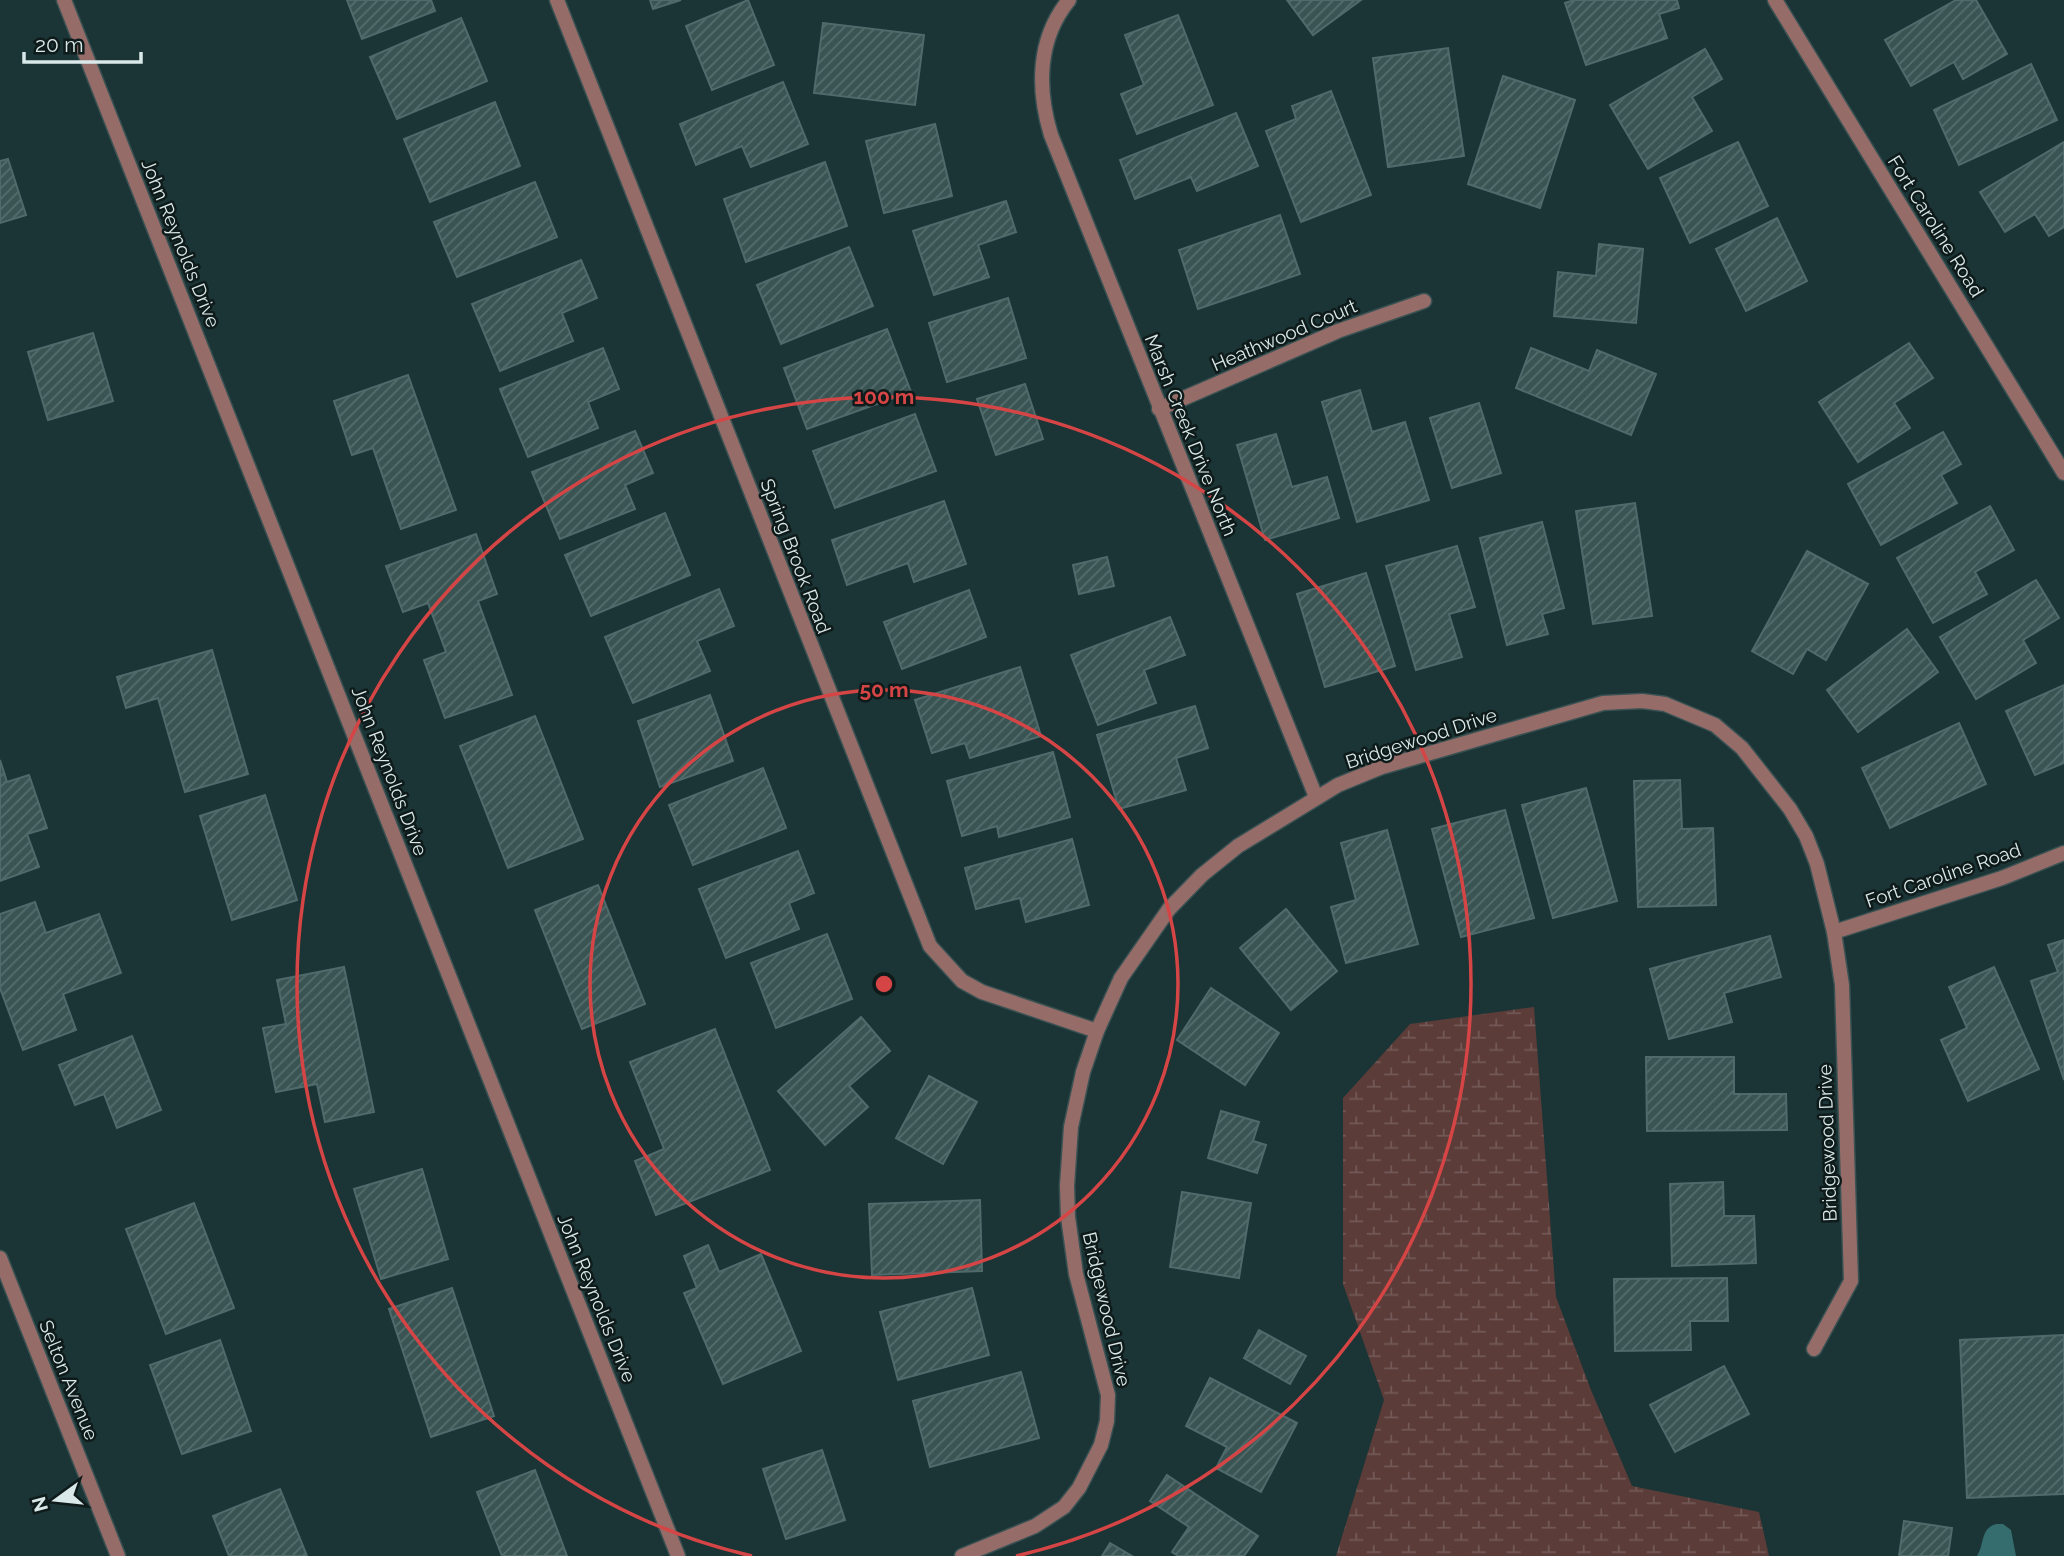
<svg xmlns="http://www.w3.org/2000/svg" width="2064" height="1556" font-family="Raleway,sans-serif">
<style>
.wetland{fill:url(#wetland-marsh)}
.water{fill:#356c6d}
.building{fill:url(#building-hatch);stroke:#506a6b;stroke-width:2}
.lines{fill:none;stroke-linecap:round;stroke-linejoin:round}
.minor-casing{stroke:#395152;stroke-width:17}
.minor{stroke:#956c68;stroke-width:14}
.ring{fill:none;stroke:#d64545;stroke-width:3.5}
.labels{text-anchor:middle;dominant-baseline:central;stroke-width:5;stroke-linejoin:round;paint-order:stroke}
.street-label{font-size:19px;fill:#d9e8e8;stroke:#0f1a1a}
.centre{fill:#d64545;stroke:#0f1a1a;stroke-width:3.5}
.ring-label{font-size:21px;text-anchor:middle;font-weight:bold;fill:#d64545;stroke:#0f1a1a;stroke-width:5;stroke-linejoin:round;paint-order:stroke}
</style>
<defs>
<pattern id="wetland-marsh" width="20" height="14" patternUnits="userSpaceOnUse" patternTransform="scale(1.75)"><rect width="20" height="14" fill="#5b3c39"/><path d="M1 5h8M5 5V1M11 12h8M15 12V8" fill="none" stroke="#725856"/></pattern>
<pattern id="building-hatch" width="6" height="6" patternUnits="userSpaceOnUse" patternTransform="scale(1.75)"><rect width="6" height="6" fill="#3a5454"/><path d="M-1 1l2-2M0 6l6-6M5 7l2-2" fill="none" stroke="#566d6d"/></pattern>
</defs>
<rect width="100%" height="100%" fill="#1b3435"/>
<path class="wetland" d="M1534,1007L1556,1297L1591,1390L1632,1486L1759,1512L1769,1556H1336L1384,1400L1343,1284V1098L1410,1024Z"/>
<path class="water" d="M1996,1524H2003L2011,1530L2016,1556H1977C1985,1543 1980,1529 1996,1524Z"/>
<g class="building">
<path d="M347,0H431L435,11L362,39Z"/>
<path d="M650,0H681L653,9Z"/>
<path d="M748,0L774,65L712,90L686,26Z"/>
<path d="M1287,0H1361L1313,35Z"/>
<path d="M1574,0H1677L1679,8L1659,14L1667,38L1586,65L1565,3Z"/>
<path d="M1956,0H1976L2007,54L1963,79L1954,62L1911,86L1885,40Z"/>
<path d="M1178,15L1213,105L1137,134L1121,94L1144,85L1125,35Z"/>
<path d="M461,18L487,81L397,119L370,57Z"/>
<path d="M823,23L924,35L915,105L814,93Z"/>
<path d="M1448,48L1464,156L1388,167L1373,58Z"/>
<path d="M1705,49L1722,79L1692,97L1712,131L1648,169L1610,105Z"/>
<path d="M2031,64L2057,120L1959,165L1934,110Z"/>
<path d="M1503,76L1575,100L1540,208L1468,184Z"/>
<path d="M783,82L808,144L751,167L742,146L696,165L680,124Z"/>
<path d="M1331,91L1371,195L1301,222L1266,131L1296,119L1292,106Z"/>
<path d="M495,102L520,166L430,202L404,139Z"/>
<path d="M1236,113L1258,166L1197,191L1191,177L1135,199L1120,160Z"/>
<path d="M935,124L952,196L884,213L866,141Z"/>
<path d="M1738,142L1768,206L1690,243L1660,178Z"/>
<path d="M2064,142V227L2049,236L2035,214L2005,232L1980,192Z"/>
<path d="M8,159L26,215L0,223V161Z"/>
<path d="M825,162L847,226L746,262L724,199Z"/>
<path d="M535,182L557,237L457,277L434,222Z"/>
<path d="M1006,201L1016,232L978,245L989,277L934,295L913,231Z"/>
<path d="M1280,215L1300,274L1198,309L1179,250Z"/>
<path d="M1777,218L1807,281L1746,311L1716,249Z"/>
<path d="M1599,244L1643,249L1636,323L1554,316L1558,272L1596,276Z"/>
<path d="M849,247L873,306L781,344L757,285Z"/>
<path d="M581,260L597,298L562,313L573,341L500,371L472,304Z"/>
<path d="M1008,298L1026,358L947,382L929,323Z"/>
<path d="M887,329L911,392L807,429L784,368Z"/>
<path d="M93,333L113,401L48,420L28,352Z"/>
<path d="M1909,343L1933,378L1894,403L1910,428L1858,462L1819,402Z"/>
<path d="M603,348L619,389L588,402L598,428L528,457L500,389Z"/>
<path d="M1531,348L1589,371L1597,350L1656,374L1631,435L1516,388Z"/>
<path d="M408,375L456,510L401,529L373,448L352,455L334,401Z"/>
<path d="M1025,384L1043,439L996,455L977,399Z"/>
<path d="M1360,390L1372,432L1405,422L1429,500L1357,522L1322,402Z"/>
<path d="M1479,403L1501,473L1452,488L1430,418Z"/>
<path d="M915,414L936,471L835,508L813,451Z"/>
<path d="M635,431L653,473L625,485L635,509L560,539L532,472Z"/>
<path d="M1943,432L1961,464L1941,475L1957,503L1881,545L1848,484Z"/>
<path d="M1276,434L1292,487L1327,477L1339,518L1265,540L1237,445Z"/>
<path d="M944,501L966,564L914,582L908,563L847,585L832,540Z"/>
<path d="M1635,503L1652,616L1593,624L1576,511Z"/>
<path d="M1990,506L2014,550L1975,572L1987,594L1933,623L1897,558Z"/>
<path d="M665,513L690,575L591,616L565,555Z"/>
<path d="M1542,522L1564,608L1542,614L1548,634L1507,645L1480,538Z"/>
<path d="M476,534L497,594L478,601L512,695L445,718L424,660L446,652L428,603L403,612L386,566Z"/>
<path d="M1457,546L1475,607L1449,614L1462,657L1416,670L1386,566Z"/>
<path d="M1807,551L1868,584L1826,660L1807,649L1793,674L1752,651Z"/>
<path d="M1107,557L1114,586L1079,594L1073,565Z"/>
<path d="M1366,573L1395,666L1325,687L1297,594Z"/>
<path d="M2036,580L2059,618L2023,640L2036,663L1976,699L1940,637Z"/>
<path d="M719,589L734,626L697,641L710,671L633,703L605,637Z"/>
<path d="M969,590L986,637L902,669L884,622Z"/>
<path d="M1170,617L1185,655L1144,670L1156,703L1098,725L1071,655Z"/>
<path d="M1907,629L1938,672L1858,732L1827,690Z"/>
<path d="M212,650L248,774L185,792L158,698L126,708L117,677Z"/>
<path d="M1020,667L1041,736L970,758L965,743L932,753L915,700Z"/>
<path d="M2064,685V763L2035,775L2006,711Z"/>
<path d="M710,695L733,761L660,787L638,721Z"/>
<path d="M1195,706L1208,748L1176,758L1186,790L1119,809L1097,735Z"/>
<path d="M535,716L583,839L508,868L460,746Z"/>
<path d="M1959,723L1986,784L1890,828L1862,768Z"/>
<path d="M1053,752L1070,817L999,837L997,826L962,836L947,781Z"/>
<path d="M0,760L7,782L29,775L47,828L27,834L39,867L0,881Z"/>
<path d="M763,768L786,828L693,865L669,805Z"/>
<path d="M1680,780L1682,829L1713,828L1716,905L1638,907L1634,781Z"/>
<path d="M1586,788L1617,901L1553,918L1522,805Z"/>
<path d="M265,795L297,900L232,920L200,816Z"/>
<path d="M1505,810L1534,918L1461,937L1432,829Z"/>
<path d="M1387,830L1418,944L1346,963L1331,907L1356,900L1341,843Z"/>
<path d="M1072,839L1089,905L1026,922L1020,898L976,909L965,868Z"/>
<path d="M798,851L814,893L789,903L799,929L726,958L699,889Z"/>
<path d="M598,885L645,1004L582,1029L535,910Z"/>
<path d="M35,902L46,933L99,914L121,973L63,994L76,1030L23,1050L0,988V914Z"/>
<path d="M1286,909L1337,971L1291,1010L1240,948Z"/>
<path d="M827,934L852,999L776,1028L751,963Z"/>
<path d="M1770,936L1781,977L1724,993L1732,1022L1669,1039L1650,969Z"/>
<path d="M2064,940V1080L2031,981L2058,972L2048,945Z"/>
<path d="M344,967L374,1112L325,1122L317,1084L276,1092L263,1028L286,1024L277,980Z"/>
<path d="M1994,967L2039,1069L1968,1101L1941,1040L1967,1028L1949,987Z"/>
<path d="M1211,988L1279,1033L1245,1085L1177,1040Z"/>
<path d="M861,1017L890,1051L849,1086L868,1107L825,1145L778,1091Z"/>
<path d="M715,1029L770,1170L656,1215L635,1161L664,1149L630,1062Z"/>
<path d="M132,1036L161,1110L117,1128L104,1094L75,1105L59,1065Z"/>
<path d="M1646,1057H1734V1094H1786L1787,1130L1647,1131Z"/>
<path d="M929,1076L977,1102L943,1164L896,1138Z"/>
<path d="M1221,1111L1259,1122L1253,1141L1266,1145L1257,1173L1208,1158Z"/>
<path d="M422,1169L448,1259L381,1279L354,1189Z"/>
<path d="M1723,1182L1724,1216H1754L1756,1263L1672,1266L1670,1184Z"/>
<path d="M1182,1192L1251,1203L1239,1278L1170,1267Z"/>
<path d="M980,1200L982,1271L872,1275L869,1204Z"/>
<path d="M194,1203L234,1308L166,1334L126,1229Z"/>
<path d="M708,1245L719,1272L761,1254L801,1351L723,1384L684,1293L697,1288L684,1256Z"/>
<path d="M1727,1278L1728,1321H1690L1691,1350L1615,1351L1614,1279Z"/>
<path d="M452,1288L494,1416L431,1437L389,1309Z"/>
<path d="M972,1288L989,1355L898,1380L880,1312Z"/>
<path d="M1259,1330L1306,1356L1290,1384L1244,1358Z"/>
<path d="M2064,1335V1494L1967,1498L1960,1340Z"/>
<path d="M220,1340L251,1431L182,1454L150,1365Z"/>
<path d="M1724,1366L1749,1414L1675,1452L1650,1405Z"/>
<path d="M1021,1372L1039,1438L930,1467L913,1401Z"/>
<path d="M1210,1378L1297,1423L1261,1492L1216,1468L1227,1447L1186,1426Z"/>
<path d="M822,1450L845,1520L786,1539L763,1469Z"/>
<path d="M535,1470L567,1556H502L477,1492Z"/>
<path d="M1167,1475L1258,1536L1244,1556H1178L1172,1552L1189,1527L1150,1501Z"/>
<path d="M280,1489L307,1556H229L213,1516Z"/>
<path d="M1904,1521L1952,1528L1948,1556H1899Z"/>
<path d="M1110,1543L1132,1556H1102Z"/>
</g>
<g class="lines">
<g class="minor-casing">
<g id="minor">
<path d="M64,0L678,1556"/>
<path d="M557,0L930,946L962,981L982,992L1097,1031"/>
<path d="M1069,0C1037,39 1037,89 1051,135L1316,797"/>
<path d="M1775,0L2064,473"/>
<path d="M1159,409L1338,331L1424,301"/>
<path d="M1834,932L2002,878L2064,853"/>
<path d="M0,1258L118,1556"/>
<path d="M962,1556L1035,1526L1064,1507L1079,1488L1101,1445L1107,1421L1108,1395L1076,1274L1068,1217L1067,1186L1071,1127L1083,1072L1097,1031L1121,978L1169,909L1202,875L1238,846L1338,785L1382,767L1603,703L1642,701L1665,704L1715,725L1742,748L1790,809L1806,836L1817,864L1834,932L1842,985L1851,1281L1814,1349"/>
</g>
</g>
<use href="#minor" class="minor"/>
</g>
<g class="ring">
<circle cx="884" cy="984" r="294"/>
<path d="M752 1556A587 587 0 1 1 1016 1556"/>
</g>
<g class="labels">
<g class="street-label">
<text transform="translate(1936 226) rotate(58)">Fort Caroline Road</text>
<text transform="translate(181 243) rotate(68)">John Reynolds Drive</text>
<text transform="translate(1284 335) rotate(-23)">Heathwood Court</text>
<text transform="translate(1191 435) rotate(68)">Marsh Creek Drive North</text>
<text transform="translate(796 556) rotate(69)">Spring Brook Road</text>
<text transform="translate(1421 738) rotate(-18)">Bridgewood Drive</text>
<text transform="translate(390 771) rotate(69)">John Reynolds Drive</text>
<text transform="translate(1943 875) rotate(-19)">Fort Caroline Road</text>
<text transform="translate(1827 1143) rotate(-92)">Bridgewood Drive</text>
<text transform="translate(597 1298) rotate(68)">John Reynolds Drive</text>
<text transform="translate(1107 1309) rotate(77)">Bridgewood Drive</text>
<text transform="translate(69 1380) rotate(68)">Selton Avenue</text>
</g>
</g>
<circle cx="884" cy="984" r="10" class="centre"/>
<g class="ring-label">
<text x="884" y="404">100 m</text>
<text x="884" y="697">50 m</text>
</g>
<g transform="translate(56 1500) rotate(255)" stroke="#0f1a1a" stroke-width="5" paint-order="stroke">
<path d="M0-5L12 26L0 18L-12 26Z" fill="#d9e8e8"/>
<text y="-10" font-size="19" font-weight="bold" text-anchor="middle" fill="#d9e8e8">N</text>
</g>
<path d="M24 52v10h117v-10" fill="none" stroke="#d9e8e8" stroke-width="3.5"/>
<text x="35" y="52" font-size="21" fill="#d9e8e8" stroke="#0f1a1a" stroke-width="5" paint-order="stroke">20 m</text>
</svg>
